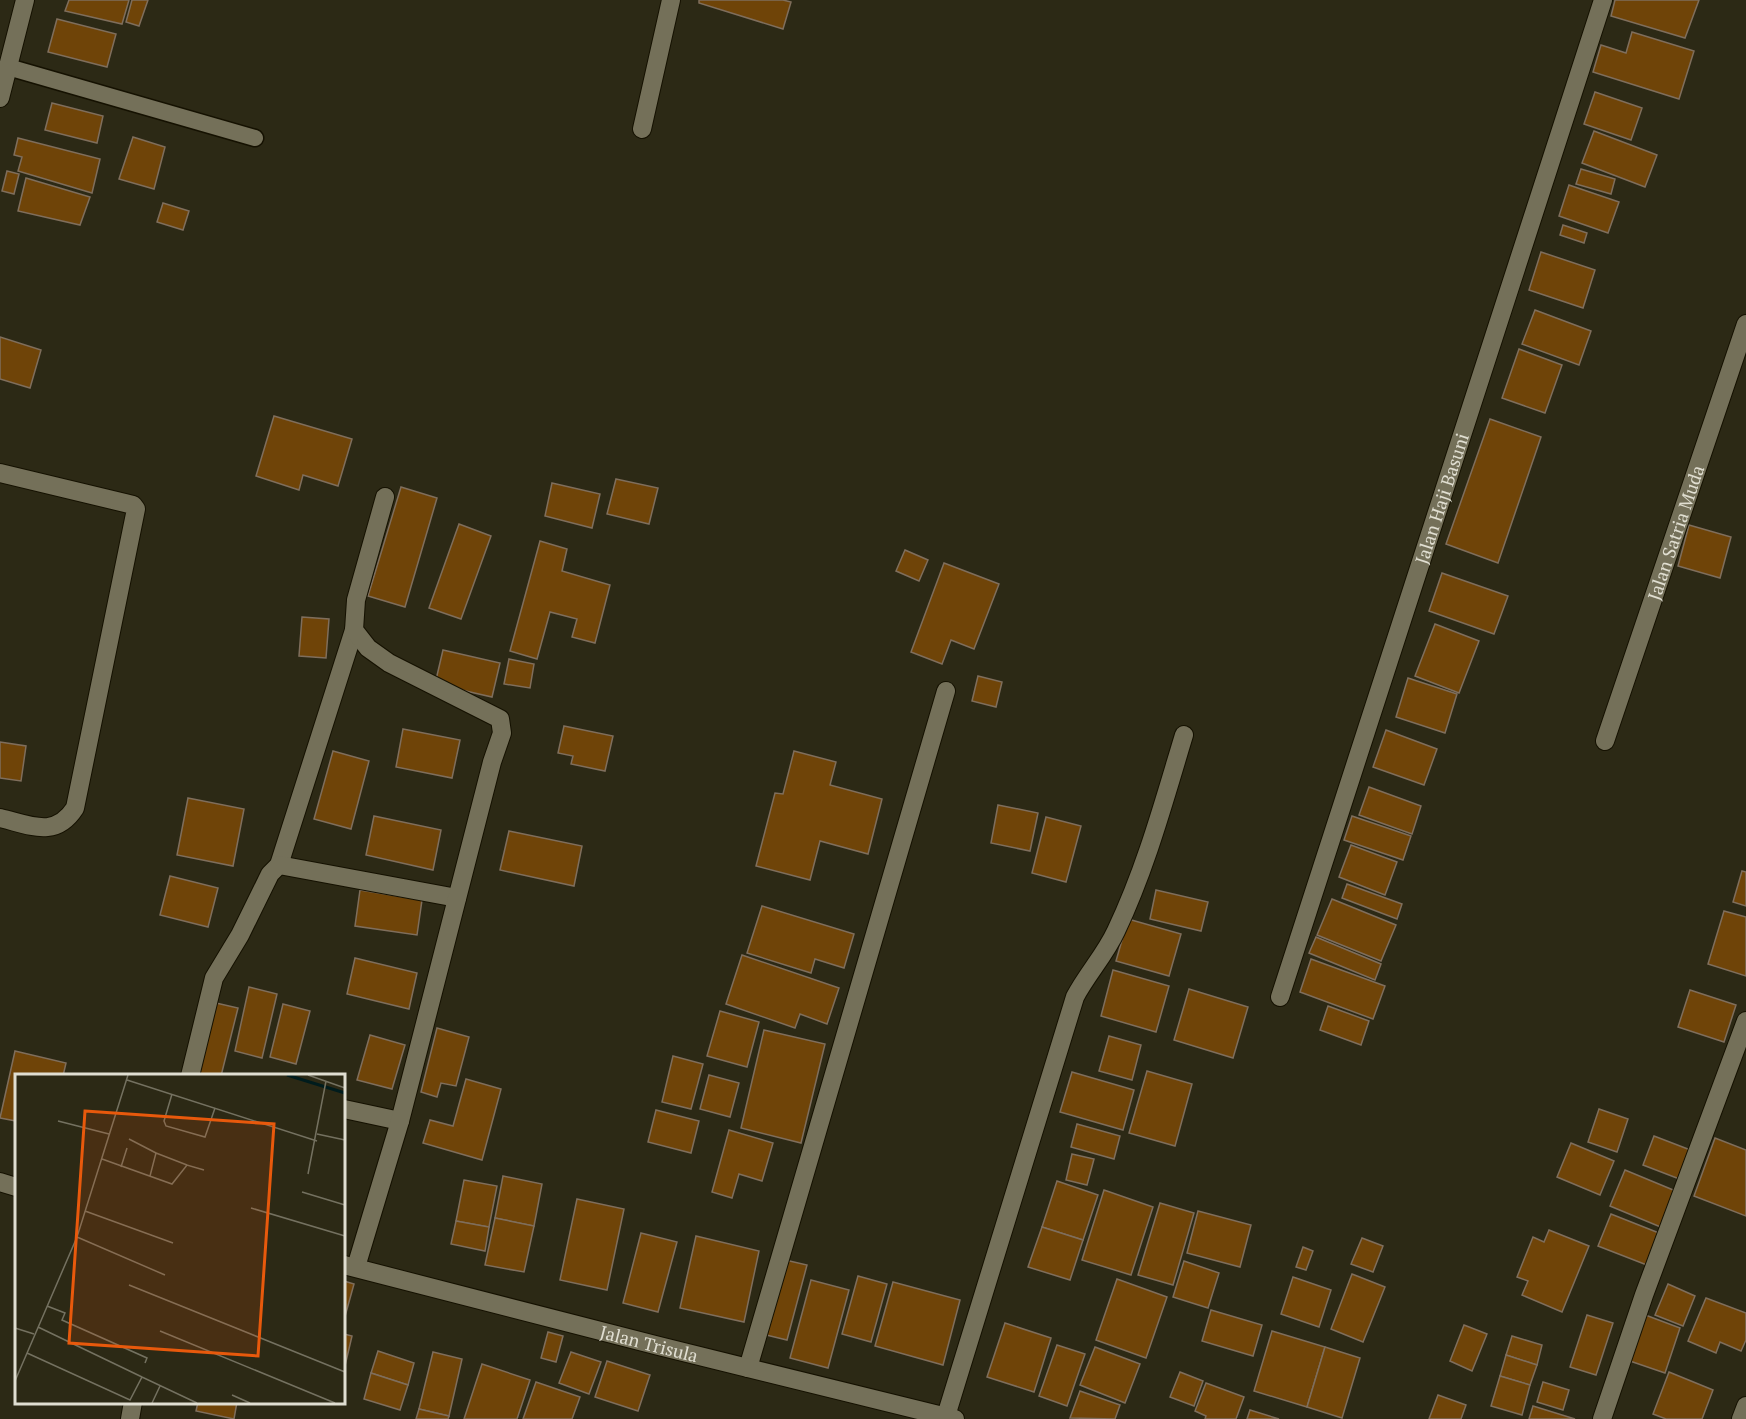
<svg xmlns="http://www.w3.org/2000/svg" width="1746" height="1419" font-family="'PT Serif',serif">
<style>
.building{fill:#6f4408;stroke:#7f6e5c;stroke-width:1.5}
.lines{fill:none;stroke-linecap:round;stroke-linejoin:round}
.lane-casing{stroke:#151101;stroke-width:19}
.street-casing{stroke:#151101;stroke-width:20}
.secondary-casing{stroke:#151101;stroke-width:20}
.lane{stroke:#747059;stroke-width:16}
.street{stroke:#747059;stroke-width:18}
.secondary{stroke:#747059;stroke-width:18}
.labels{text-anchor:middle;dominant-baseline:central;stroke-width:4.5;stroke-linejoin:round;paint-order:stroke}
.street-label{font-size:18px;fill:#e0ded1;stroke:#231f0b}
.inset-river{fill:none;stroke:#001c1d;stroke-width:3}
.inset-road{fill:none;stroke:#747160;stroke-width:1.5}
.view{fill:#e8590c;fill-opacity:0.15;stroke:#e8590c;stroke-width:3}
.inset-edge{fill:none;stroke:#e0ded1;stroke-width:3}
</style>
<rect width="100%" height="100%" fill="#2c2915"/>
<g class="building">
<path d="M69,0H129L122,24L65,11Z"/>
<path d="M132,0H148L139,26L126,22Z"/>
<path d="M699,0H783L791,2L783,29L699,3Z"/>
<path d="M1615,0H1699L1685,38L1611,16Z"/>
<path d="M57,19L116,34L107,67L48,52Z"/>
<path d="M1632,32L1694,51L1679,99L1593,72L1601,45L1626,53Z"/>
<path d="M1595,92L1642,108L1631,140L1584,124Z"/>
<path d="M52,103L103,116L97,143L45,130Z"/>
<path d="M1594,131L1657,155L1645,187L1582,163Z"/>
<path d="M133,137L165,147L154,189L119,179Z"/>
<path d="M18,138L100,159L92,193L18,171L22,157L14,155Z"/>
<path d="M1581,169L1615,179L1611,194L1576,184Z"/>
<path d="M7,171L19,174L14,194L2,191Z"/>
<path d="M26,178L90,197L80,225L18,211Z"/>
<path d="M1569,185L1619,202L1608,233L1559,216Z"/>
<path d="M163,203L189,211L183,230L157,222Z"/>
<path d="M1563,225L1587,233L1584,243L1560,235Z"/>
<path d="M1541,252L1595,270L1583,308L1529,290Z"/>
<path d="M1535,310L1591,331L1579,365L1522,344Z"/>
<path d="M0,337L41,350L30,388L0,379Z"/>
<path d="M1519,349L1562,365L1545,413L1502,398Z"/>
<path d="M274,416L352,439L338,486L303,475L299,490L256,476Z"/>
<path d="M1490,419L1541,437L1498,563L1446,544Z"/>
<path d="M616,479L658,488L649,524L607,514Z"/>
<path d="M552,483L600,494L592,528L545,516Z"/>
<path d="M401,487L437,498L405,607L368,596Z"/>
<path d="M459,524L491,536L461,619L429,608Z"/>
<path d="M1689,525L1731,537L1720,578L1678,566Z"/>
<path d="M540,541L567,549L562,571L610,585L595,643L572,637L577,619L550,612L537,659L510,651Z"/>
<path d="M905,550L928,560L919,581L896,571Z"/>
<path d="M944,563L999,584L974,649L951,640L942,664L911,652Z"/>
<path d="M1442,573L1508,596L1494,634L1429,611Z"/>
<path d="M302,617L329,619L326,658L299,656Z"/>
<path d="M1435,624L1479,641L1459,693L1415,676Z"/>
<path d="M443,650L500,663L492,697L435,684Z"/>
<path d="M509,659L534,664L530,688L504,684Z"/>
<path d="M978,676L1002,682L996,707L972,701Z"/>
<path d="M1408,678L1457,694L1445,733L1396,717Z"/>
<path d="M564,726L613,736L605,771L571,764L573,756L558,753Z"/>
<path d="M403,729L460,740L452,778L396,767Z"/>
<path d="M1386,730L1437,749L1424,785L1373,767Z"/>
<path d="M0,742L26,746L21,781L0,778Z"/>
<path d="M333,751L369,761L351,829L314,819Z"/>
<path d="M794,751L836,762L830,785L882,799L868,854L820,841L810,880L756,866L775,793L783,794Z"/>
<path d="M1369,787L1421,806L1412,834L1359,815Z"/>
<path d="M188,798L244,809L233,866L177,855Z"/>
<path d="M998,805L1038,813L1030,851L991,843Z"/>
<path d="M374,816L441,830L433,870L366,855Z"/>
<path d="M1352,816L1411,836L1403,860L1344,840Z"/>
<path d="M1046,817L1081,826L1066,882L1032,873Z"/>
<path d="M509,831L582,846L574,886L500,870Z"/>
<path d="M1351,845L1397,862L1385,895L1339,877Z"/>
<path d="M1742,871L1746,872V906L1733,902Z"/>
<path d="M170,876L218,888L208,927L160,915Z"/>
<path d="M1347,884L1402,904L1397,919L1342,898Z"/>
<path d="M360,890L422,900L417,935L355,926Z"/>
<path d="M1156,890L1208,902L1201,931L1150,919Z"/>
<path d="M1332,899L1396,925L1381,961L1317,935Z"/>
<path d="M762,906L854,934L844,968L815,959L811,973L747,953Z"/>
<path d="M1724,911L1746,917V976L1708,964Z"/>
<path d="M1128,919L1181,934L1169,976L1116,961Z"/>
<path d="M1316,937L1381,964L1375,980L1309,953Z"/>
<path d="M742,955L839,988L827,1024L800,1014L795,1028L726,1004Z"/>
<path d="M355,958L417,973L409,1009L347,994Z"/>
<path d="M1311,959L1385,986L1373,1019L1300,992Z"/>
<path d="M1113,970L1169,986L1156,1032L1101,1016Z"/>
<path d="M249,987L277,994L262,1058L235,1051Z"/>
<path d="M1189,989L1248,1007L1233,1058L1174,1040Z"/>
<path d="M1690,990L1736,1005L1724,1042L1678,1027Z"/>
<path d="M216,1003L238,1008L221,1076H199Z"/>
<path d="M283,1004L310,1011L296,1064L270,1057Z"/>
<path d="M1328,1006L1369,1021L1361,1045L1320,1030Z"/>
<path d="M720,1011L759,1022L747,1067L707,1056Z"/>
<path d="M437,1028L469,1037L456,1086L441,1083L437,1097L421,1092Z"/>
<path d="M764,1030L825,1044L801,1143L741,1128Z"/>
<path d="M370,1035L405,1045L392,1089L357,1080Z"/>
<path d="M1109,1036L1141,1045L1132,1080L1099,1071Z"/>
<path d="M15,1051L66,1063L63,1076H16V1121L0,1118Z"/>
<path d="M673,1056L703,1064L691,1109L662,1102Z"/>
<path d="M1147,1071L1192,1084L1175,1146L1129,1133Z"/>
<path d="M1072,1072L1134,1090L1123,1130L1060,1112Z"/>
<path d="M709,1075L739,1083L730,1117L700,1109Z"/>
<path d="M466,1079L501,1089L482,1160L423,1143L430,1120L453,1126Z"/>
<path d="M1599,1109L1628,1119L1617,1152L1588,1142Z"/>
<path d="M656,1110L699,1121L691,1153L648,1142Z"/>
<path d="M1077,1124L1120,1136L1114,1159L1071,1147Z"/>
<path d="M729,1130L773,1143L762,1181L739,1174L732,1198L712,1192Z"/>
<path d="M1654,1136L1693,1151L1682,1180L1643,1165Z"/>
<path d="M1715,1138L1746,1150V1216L1694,1196Z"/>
<path d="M1571,1143L1614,1161L1600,1195L1557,1177Z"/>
<path d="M1072,1154L1094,1159L1087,1185L1066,1180Z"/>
<path d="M1625,1170L1678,1192L1663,1228L1610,1206Z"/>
<path d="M503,1176L542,1184L534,1226L495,1218Z"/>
<path d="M464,1180L497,1186L489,1227L456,1221Z"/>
<path d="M1057,1181L1098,1195L1083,1240L1042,1227Z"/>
<path d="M1104,1190L1153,1207L1131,1275L1082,1260Z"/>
<path d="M577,1199L624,1209L607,1290L560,1280Z"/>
<path d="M1160,1203L1194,1213L1173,1285L1138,1275Z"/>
<path d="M1198,1211L1251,1225L1240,1267L1187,1253Z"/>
<path d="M1611,1214L1664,1235L1652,1267L1598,1246Z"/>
<path d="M495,1218L534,1226L524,1272L485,1265Z"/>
<path d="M456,1221L489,1227L485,1251L451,1244Z"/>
<path d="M1042,1227L1083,1240L1070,1280L1028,1267Z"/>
<path d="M1549,1230L1589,1246L1562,1312L1522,1295L1528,1281L1517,1277L1533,1237L1544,1242Z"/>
<path d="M641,1233L677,1242L658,1312L623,1303Z"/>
<path d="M696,1236L759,1251L744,1322L680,1308Z"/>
<path d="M1362,1238L1383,1246L1373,1272L1351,1264Z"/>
<path d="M1303,1247L1313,1251L1306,1270L1296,1267Z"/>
<path d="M781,1259L807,1265L787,1340L762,1334Z"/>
<path d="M1184,1261L1219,1273L1208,1308L1173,1297Z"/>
<path d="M1352,1274L1385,1287L1363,1342L1331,1329Z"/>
<path d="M858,1276L887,1284L871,1342L842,1334Z"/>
<path d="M1293,1277L1331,1290L1319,1327L1281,1314Z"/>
<path d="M1117,1279L1167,1297L1146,1358L1096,1340Z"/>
<path d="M811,1280L849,1290L828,1368L790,1358Z"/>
<path d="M344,1281L354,1284L344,1320Z"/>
<path d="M893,1282L960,1300L943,1365L875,1346Z"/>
<path d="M1668,1284L1695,1296L1683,1326L1655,1315Z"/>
<path d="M1706,1298L1746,1313V1340L1741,1351L1720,1342L1716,1353L1688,1341Z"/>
<path d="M1211,1310L1262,1325L1253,1356L1202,1341Z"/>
<path d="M1640,1313L1680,1328L1665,1373L1624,1359Z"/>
<path d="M1587,1315L1613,1323L1596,1375L1570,1367Z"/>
<path d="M1005,1323L1051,1338L1034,1392L987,1377Z"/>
<path d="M1464,1325L1487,1334L1472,1371L1450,1361Z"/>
<path d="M1272,1331L1325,1347L1307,1407L1254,1391Z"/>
<path d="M548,1332L563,1336L556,1362L541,1358Z"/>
<path d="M344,1334L352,1336L344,1370Z"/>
<path d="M1512,1336L1542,1345L1537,1365L1506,1355Z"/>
<path d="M1057,1345L1085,1354L1067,1406L1039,1396Z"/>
<path d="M1095,1347L1140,1364L1125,1403L1080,1385Z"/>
<path d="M1325,1347L1360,1358L1342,1418L1307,1407Z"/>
<path d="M378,1351L414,1363L408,1385L371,1373Z"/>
<path d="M433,1352L462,1359L449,1416L419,1409Z"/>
<path d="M571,1352L601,1362L589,1394L559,1383Z"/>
<path d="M1506,1355L1537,1365L1530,1385L1500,1376Z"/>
<path d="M607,1361L650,1375L638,1411L595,1397Z"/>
<path d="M482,1364L530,1380L517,1419H464Z"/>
<path d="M1180,1372L1203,1381L1194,1406L1170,1397Z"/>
<path d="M1669,1372L1713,1390L1702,1419H1666L1653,1414Z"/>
<path d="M371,1373L408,1385L400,1410L364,1399Z"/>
<path d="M1500,1376L1530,1385L1522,1415L1491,1406Z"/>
<path d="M536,1382L580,1397L572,1419H523Z"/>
<path d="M1543,1382L1569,1390L1563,1410L1537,1402Z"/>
<path d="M1206,1383L1244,1397L1236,1419H1205L1206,1416L1195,1411Z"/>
<path d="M1080,1391L1120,1405L1115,1419L1070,1418Z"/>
<path d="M1438,1395L1466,1405L1461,1419H1429Z"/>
<path d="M198,1402H237L234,1419L196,1411Z"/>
<path d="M1533,1406L1575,1419H1529Z"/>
<path d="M419,1409L449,1416L448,1419H416Z"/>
<path d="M1250,1410L1279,1419H1247Z"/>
</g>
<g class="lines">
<g class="lane-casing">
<path id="lane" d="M8,67L255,138"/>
</g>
<g class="street-casing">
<g id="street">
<path d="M0,98L25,0"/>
<path d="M642,129L671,0"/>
<path d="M0,473L125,503L133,505L136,509L75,808C55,839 30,825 0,818"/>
<path id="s1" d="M1605,741L1746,324"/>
<path d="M279,865L354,630"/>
<path id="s2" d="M1280,997L1603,0"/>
<path d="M190,1076L214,978L240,935L270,874L279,865L457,898"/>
<path d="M344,1109L400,1121"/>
<path d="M356,1267L400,1121L492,762L502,733L500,719L389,663L368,648L354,630L356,600L385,497"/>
<path d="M748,1368L946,691"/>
<path d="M946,1416L1075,997C1087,974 1105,955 1116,931C1146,868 1164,801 1184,735"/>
<path d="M130,1419L133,1402"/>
<path d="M1602,1419L1644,1295L1746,1021"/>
<path d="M1741,1419L1746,1406"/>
</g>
</g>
<g class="secondary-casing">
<g id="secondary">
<path d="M0,1182L16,1187"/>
<path id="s3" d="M344,1265L659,1346L955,1419"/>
</g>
</g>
<use href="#lane" class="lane"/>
<use href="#street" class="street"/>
<use href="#secondary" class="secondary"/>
</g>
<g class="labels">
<g class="street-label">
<text stroke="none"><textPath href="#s2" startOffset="524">Jalan Haji Basuni</textPath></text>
<text stroke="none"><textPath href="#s1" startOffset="220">Jalan Satria Muda</textPath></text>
<text stroke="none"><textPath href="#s3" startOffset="315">Jalan Trisula</textPath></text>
</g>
</g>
<g transform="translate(15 1074)">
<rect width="330" height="330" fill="#2c2915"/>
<path class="inset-river" d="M272,1L330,19"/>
<path class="inset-road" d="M293,1L330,14M112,6L302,67M157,20L149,47L151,52L190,63L200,34M43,47L94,60M302,60L330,66M114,65L141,79L135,102M141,79L172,91M87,85L157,110L172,91L189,96M106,93L112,74M293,100L311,7M287,118L330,131M236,134L330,162M70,137L158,169M62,163L150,201M114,211L330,298M32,232L50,239L47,246L132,284L130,289M23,253L127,303M0,254L19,260M145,257L320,329M12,279L115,326L127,303L182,329M0,307L62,163L113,1M217,321L235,329M137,329L145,312"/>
<path class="view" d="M70,37L259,50L243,282L54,269Z"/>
<rect width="330" height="330" class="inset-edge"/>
</g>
</svg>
